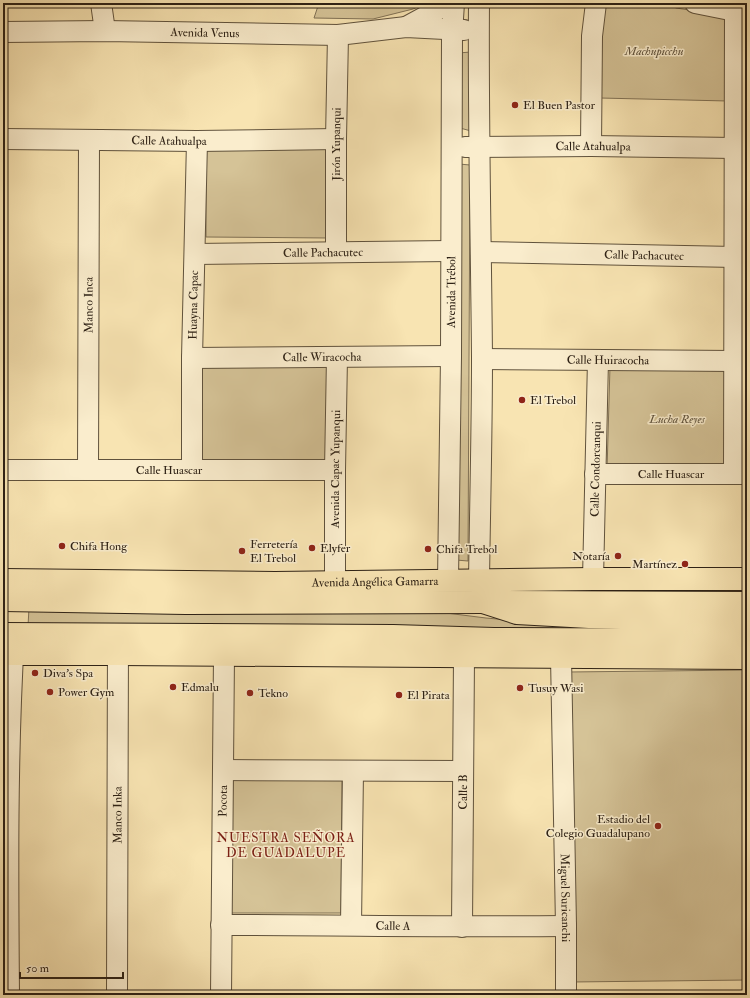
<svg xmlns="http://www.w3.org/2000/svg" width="750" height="998" font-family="'IM FELL Double Pica',serif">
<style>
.green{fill:#d5c397;stroke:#817256}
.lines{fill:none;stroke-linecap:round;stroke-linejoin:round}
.minor-casing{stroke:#60523c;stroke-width:22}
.major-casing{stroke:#2d2115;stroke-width:24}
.highway-casing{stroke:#2d2115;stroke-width:24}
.minor{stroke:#faedcd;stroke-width:20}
.major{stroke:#f8e4b2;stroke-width:22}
.highway{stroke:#f8e4b2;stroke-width:22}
.poi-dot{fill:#8f2418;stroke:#faedcd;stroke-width:1.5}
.labels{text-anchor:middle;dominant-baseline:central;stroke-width:3;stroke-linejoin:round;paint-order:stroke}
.street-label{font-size:12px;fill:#2d2115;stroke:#faedcd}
.park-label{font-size:12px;font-style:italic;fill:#5f523c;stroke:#faedcd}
.poi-label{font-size:12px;fill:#2d2115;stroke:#faedcd;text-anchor:start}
.neighbourhood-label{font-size:13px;letter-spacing:1px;fill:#7a1f14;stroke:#faedcd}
</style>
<rect width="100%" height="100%" fill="#f8e4b2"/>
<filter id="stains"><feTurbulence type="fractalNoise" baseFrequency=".005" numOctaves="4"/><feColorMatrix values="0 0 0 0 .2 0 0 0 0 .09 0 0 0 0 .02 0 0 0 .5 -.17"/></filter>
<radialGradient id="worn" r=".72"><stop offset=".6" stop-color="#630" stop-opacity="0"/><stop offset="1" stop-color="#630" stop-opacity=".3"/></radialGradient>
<g class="green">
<path d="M319,3H427L413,9L373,19L314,18Z"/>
<path d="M604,3H668L676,8L730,16L728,101L600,98L602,20Z"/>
<path d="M471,52V131L460,128L458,53Z"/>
<path d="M206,149H329V238L206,237Z"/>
<path d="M459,164L470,165L468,561L456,560Z"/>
<path d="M199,364L331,365L330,465L198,464Z"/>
<path d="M610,366L729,367L730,472L607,471Z"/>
<path d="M29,608L422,610L486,618L541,623L747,634L28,626Z"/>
<path d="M747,670V980L572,982L568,672Z"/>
<path d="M233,779L342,780L341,913H229Z"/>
</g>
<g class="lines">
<g class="minor-casing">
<g id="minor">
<path d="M101,3L105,31"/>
<path d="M479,3C478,121 481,239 482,357C482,432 480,506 479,581"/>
<path d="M695,3L735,11L747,10"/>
<path d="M406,27L450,3"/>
<path id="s1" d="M3,32L105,31L338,35L406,27L464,30"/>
<path id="s2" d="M3,139L197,141L336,139"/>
<path d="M591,146L592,36L596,3"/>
<path id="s3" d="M465,147L591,146L735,148"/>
<path id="s4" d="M336,252V139L338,35"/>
<path id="s5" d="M481,252L735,257"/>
<path id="s6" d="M195,254L450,251"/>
<path id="s7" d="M192,358L451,356"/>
<path id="s8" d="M482,359L734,361"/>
<path id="s9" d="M3,470H335"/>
<path id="s10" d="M88,470L89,140"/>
<path id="s11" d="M192,470V358L197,141"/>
<path id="s12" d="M595,474H747"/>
<path d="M734,474L735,11"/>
<path id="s13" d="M593,579L598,360"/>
<path id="s14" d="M448,581L451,356L452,34L454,3"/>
<path id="s15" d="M335,582V470L337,357"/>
<path id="s16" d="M561,657L566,926V995"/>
<path d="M223,770L463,771"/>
<path id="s17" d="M221,925C336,925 451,927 566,926"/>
<path d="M351,925L353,771"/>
<path id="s18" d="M462,927L464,657"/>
<path d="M9,995C8,876 7,756 14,637"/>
<path id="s19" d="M117,995L118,637"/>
<path id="s20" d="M221,995C221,882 224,768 224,655"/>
</g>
</g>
<g class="major-casing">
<g id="major">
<path id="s21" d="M3,580L275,583L593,579H747"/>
<path d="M3,600L186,603L483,602L747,603"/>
<path d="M3,634L393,636L494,639L747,640"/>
<path d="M3,654H117L747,658"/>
</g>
</g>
<g class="highway-casing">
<path id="highway" d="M483,602L517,613L589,617L747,622"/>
</g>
<use href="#minor" class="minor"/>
<use href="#major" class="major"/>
<use href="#highway" class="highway"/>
</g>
<g class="poi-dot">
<circle cx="515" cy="105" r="4"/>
<circle cx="522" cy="400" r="4"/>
<circle cx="62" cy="546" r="4"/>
<circle cx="312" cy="548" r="4"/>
<circle cx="428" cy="549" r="4"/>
<circle cx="242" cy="551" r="4"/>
<circle cx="618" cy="556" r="4"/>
<circle cx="685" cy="564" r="4"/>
<circle cx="35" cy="673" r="4"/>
<circle cx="173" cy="687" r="4"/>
<circle cx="520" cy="688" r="4"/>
<circle cx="50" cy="692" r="4"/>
<circle cx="250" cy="693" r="4"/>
<circle cx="399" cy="695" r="4"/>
<circle cx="658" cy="826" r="4"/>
</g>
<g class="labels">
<g class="street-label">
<text stroke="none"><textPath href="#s1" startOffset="202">Avenida Venus</textPath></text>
<text stroke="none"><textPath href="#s2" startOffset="166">Calle Atahualpa</textPath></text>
<text stroke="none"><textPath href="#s4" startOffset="108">Jirón Yupanqui</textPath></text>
<text stroke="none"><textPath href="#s3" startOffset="128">Calle Atahualpa</textPath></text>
<text stroke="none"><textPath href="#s6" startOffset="128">Calle Pachacutec</textPath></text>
<text stroke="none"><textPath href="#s5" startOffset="163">Calle Pachacutec</textPath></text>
<text stroke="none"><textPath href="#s14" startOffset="289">Avenida Trébol</textPath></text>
<text stroke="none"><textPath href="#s10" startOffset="165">Manco Inca</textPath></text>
<text stroke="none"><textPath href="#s11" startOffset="165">Huayna Capac</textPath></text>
<text stroke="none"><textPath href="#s7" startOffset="130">Calle Wiracocha</textPath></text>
<text stroke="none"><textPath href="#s8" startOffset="126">Calle Huiracocha</textPath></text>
<text stroke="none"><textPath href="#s15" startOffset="113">Avenida Capac Yupanqui</textPath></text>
<text stroke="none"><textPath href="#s13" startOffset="110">Calle Condorcanqui</textPath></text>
<text stroke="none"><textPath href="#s9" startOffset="166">Calle Huascar</textPath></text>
<text stroke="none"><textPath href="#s12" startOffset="76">Calle Huascar</textPath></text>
<text stroke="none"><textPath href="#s21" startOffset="372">Avenida Angélica Gamarra</textPath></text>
<text stroke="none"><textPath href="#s18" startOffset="135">Calle B</textPath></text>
<text stroke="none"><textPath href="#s20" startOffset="194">Pocota</textPath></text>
<text stroke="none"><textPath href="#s19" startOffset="180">Manco Inka</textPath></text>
<text stroke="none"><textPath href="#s16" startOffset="241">Miguel Suricanchi</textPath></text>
<text stroke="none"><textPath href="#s17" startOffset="172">Calle A</textPath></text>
</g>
<g class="park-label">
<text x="654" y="51">Machupicchu</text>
<text x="677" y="419">Lucha Reyes</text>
</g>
<g class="poi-label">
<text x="523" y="105">El Buen Pastor</text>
<text x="530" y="400">El Trebol</text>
<text x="250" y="544">Ferretería<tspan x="250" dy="14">El Trebol</tspan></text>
<text x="70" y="546">Chifa Hong</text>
<text x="320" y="548">Elyfer</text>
<text x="436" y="549">Chifa Trebol</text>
<text x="610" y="556" text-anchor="end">Notaría</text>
<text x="677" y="564" text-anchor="end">Martínez</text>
<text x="43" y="673">Diva's Spa</text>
<text x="181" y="687">Edmalu</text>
<text x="528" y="688">Tusuy Wasi</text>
<text x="58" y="692">Power Gym</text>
<text x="258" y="693">Tekno</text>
<text x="407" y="695">El Pirata</text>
<text x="650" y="819" text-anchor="end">Estadio del<tspan x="650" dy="14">Colegio Guadalupano</tspan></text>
</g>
<g class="neighbourhood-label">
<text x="286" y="838">NUESTRA SEÑORA<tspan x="286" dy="15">DE GUADALUPE</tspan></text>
</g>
</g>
<rect width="750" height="998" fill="none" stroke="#f8e4b2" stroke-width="16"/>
<rect x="4" y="4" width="742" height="990" fill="none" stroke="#2d2115" stroke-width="2"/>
<rect x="8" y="8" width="734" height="982" fill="none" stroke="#2d2115"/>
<path d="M20 972v6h103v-6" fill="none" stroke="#2d2115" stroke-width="2"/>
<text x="26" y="972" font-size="12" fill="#2d2115" stroke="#faedcd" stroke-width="3" paint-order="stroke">50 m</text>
<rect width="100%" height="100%" filter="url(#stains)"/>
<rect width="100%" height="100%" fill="url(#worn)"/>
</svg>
